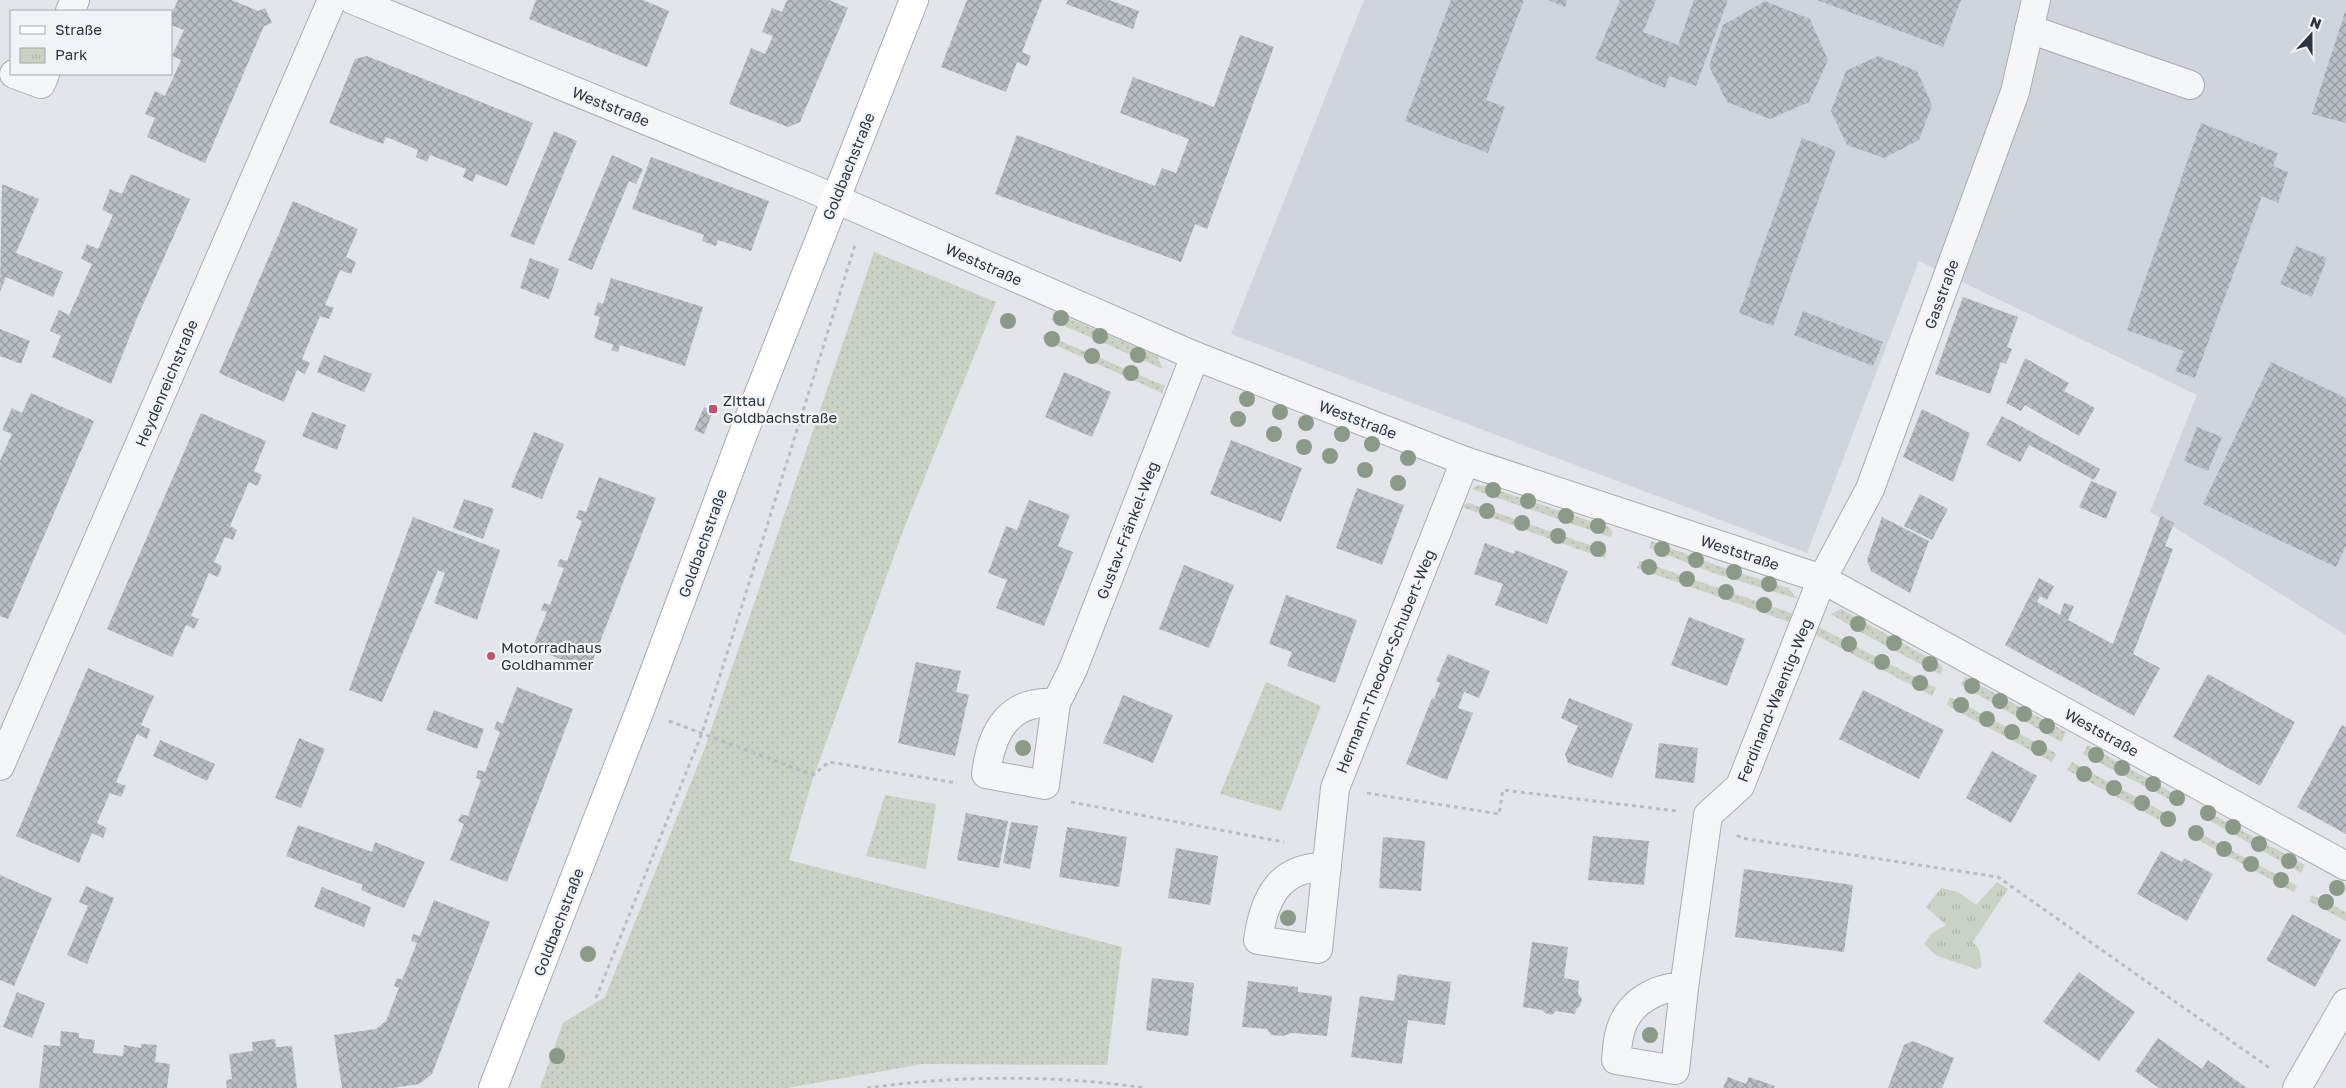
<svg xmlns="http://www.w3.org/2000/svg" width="2346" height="1088" font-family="'Golos Text',sans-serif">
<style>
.built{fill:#d0d5db}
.grass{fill:url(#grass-dots)}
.park{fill:url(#park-tufts)}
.building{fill:url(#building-cross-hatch)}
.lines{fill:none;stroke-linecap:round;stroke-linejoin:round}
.minor-casing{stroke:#a8adb3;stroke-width:30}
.major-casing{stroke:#a2abb4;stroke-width:30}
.path{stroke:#b8bcc1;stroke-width:3;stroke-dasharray:4 4;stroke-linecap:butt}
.minor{stroke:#f4f6f8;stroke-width:28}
.major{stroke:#fff;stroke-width:28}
.tree{fill:#8b9989}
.poi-dot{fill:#c3526d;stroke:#f1f4f7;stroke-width:2}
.labels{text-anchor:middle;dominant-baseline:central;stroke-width:4.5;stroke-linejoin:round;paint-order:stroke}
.street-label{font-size:15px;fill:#2c3540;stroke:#f1f4f7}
.poi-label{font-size:15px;fill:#2c3540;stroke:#f1f4f7;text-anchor:start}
</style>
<defs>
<pattern id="grass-dots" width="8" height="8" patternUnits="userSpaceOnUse" patternTransform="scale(1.25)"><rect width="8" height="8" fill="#c9d2c4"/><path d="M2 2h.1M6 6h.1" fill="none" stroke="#adb5a9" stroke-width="1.8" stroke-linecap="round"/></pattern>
<pattern id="park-tufts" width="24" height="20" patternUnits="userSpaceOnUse" patternTransform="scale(1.25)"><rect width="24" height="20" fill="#c9d2c4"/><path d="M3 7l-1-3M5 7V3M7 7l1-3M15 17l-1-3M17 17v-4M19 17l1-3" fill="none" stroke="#adb5a9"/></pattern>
<pattern id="building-cross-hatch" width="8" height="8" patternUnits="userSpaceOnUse" patternTransform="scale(1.25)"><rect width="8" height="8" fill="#babfc5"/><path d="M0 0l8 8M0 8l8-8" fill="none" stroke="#979ca1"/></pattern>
</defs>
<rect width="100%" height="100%" fill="#e2e5e9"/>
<path class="built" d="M1364,0H2346V635L2150,512L2197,395L1919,261L1807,553L1231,334Z"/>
<g class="grass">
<path d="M874,252L996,302L906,523L812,781L789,860L1122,947L1107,1065L923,1064L787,1088H540L563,1023L605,997L704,750Z"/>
<path d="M1054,312L1157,356L1163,369L1051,320Z"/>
<path d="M1044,334L1165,386L1162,393L1042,339Z"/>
<path d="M1478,485L1485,486L1608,527L1611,529L1612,535L1610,537L1472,489Z"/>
<path d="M1469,503L1607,551L1605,558L1600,557L1459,506Z"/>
<path d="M1651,541L1727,569L1788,588L1798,599L1716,574L1649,548Z"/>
<path d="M1640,561L1794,614L1792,623L1637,568Z"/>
<path d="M1841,609L1938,663L1943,667L1941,675L1873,639L1831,614Z"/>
<path d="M1818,627L1936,688L1932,696L1814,634Z"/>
<path d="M1965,677L2066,732L2061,742L1961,685Z"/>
<path d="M1266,682L1321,706L1281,811L1220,794Z"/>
<path d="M1950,697L2052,751L2056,754L2052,762L1950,707L1947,704Z"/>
<path d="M2088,745L2185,800L2182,806L2083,754Z"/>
<path d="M2072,762L2176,819L2172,827L2067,770Z"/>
<path d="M885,795L936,804L926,869L866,856Z"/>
<path d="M2206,811L2305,865L2301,873L2204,817Z"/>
<path d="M2192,829L2297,886L2294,892L2189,835Z"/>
<path d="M2312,895L2346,912V921L2309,901Z"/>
</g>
<path class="park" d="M1997,882L2008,889L1973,942L1979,949L1982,967L1976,969L1937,956L1924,944L1931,934L1946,925L1926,907L1941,888L1958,892L1976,905Z"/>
<g class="building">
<path d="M178,0H232L258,11L265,8L272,23L264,26L205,163L147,137L155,118L145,114L155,91L165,96L181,60L172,56L184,30L171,25V15Z"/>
<path d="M536,0H643L669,11L647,67L529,19Z"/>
<path d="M787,0H829L848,8L800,122L788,127L729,104L751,48L765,54L773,36L762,32L772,8L782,12Z"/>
<path d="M967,0H1042L1022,52L1031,56L1027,66L1017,62L1006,92L941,67Z"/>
<path d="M1068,0H1109L1139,11L1133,29L1066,4Z"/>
<path d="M1451,0H1524L1486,100L1505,107L1488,153L1405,121Z"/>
<path d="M1548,0H1567L1565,7Z"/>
<path d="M1620,0H1656L1643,32L1678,45L1694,0H1728L1696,86L1669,76L1665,88L1595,59Z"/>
<path d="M1817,0H1961L1943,47Z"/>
<path d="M1765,1L1810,19L1828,60L1809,102L1770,119L1727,102L1709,66L1723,25Z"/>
<path d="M2346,9V123L2312,114Z"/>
<path d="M1240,35L1274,47L1207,229L1195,224L1181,262L995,194L1017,135L1155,186L1162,168L1176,173L1189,139L1120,113L1133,77L1214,107Z"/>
<path d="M367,56L533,123L507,186L476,174L473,182L463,177L466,169L430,155L427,162L416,157L418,150L386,137L383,144L329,123L355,59Z"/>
<path d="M1878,56L1917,71L1932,105L1919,140L1884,158L1847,145L1831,111L1846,71Z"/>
<path d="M2201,123L2278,153L2273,166L2288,172L2278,203L2262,196L2195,378L2175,371L2184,351L2127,330Z"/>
<path d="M554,131L577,141L534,245L510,236Z"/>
<path d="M1802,138L1836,151L1773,326L1739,313Z"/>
<path d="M612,155L643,169L636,184L629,181L592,270L568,260Z"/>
<path d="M651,157L769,201L751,251L718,240L716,246L702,241L704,235L632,209Z"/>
<path d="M131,174L190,199L137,318L111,384L52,357L61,336L50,331L59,310L69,315L92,264L81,259L87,244L98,249L113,215L102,210L110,189L122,194Z"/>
<path d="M2,184L39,199L16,253L63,272L53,297L6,277L0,292Z"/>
<path d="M293,201L358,229L346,257L356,262L351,274L340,270L325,305L334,308L329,319L320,316L302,359L310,363L305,374L297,370L284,402L219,373Z"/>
<path d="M2296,246L2327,258L2312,297L2280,284Z"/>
<path d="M530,258L559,269L549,299L520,288Z"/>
<path d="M611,278L703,307L685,366L620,345L618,352L611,350L614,345L594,338L600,317L594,315L598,302L603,304Z"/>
<path d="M1963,297L2018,317L2007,347L2012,349L2006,364L2001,362L1990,394L1935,374Z"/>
<path d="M1803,311L1883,342L1873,366L1794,335Z"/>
<path d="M0,329L30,341L21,364L0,356Z"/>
<path d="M324,355L372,374L364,392L317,372Z"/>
<path d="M2025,358L2069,383L2064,391L2095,408L2079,436L2025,405L2021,411L2006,403Z"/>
<path d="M2271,362L2346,398V546L2336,567L2203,504Z"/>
<path d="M1064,372L1111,392L1092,437L1045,417Z"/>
<path d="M31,393L94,421L8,619L0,616V461L12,434L2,430L12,408L22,413Z"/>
<path d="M704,407L713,411L704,434L694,430Z"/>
<path d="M1922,409L1970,433L1953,482L1903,457Z"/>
<path d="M312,412L346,425L337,450L302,436Z"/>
<path d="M201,413L266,441L254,471L262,475L257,486L249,482L230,526L237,530L233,540L225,537L214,562L222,566L218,577L209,573L191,616L199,619L194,629L186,625L172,657L107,629Z"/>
<path d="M2002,416L2100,469L2094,480L2029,445L2020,462L1986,445Z"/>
<path d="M2197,427L2222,437L2208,471L2184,461Z"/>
<path d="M534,432L564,444L542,499L511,487Z"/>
<path d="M1231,440L1302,468L1281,522L1210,494Z"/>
<path d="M599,477L656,498L589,670L532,648L547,612L541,610L544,603L550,605L564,568L557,566L560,559L567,561L582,521L576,518L579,510L586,512Z"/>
<path d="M2091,481L2117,492L2106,519L2079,507Z"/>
<path d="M1357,488L1404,505L1382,565L1336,548Z"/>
<path d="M1920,494L1948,509L1932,540L1904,526Z"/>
<path d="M464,499L494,509L483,539L453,528Z"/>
<path d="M1029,500L1070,515L1058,546L1073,552L1044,626L996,608L1007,580L988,573L1006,526L1017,530Z"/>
<path d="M2161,516L2174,523L2165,546L2173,549L2133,654L2160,668L2134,716L2005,645L2039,578L2054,586L2047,600L2040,596L2037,602L2060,615L2064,603L2074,606L2068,620L2113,644Z"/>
<path d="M413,517L500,550L477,620L434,603L445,573L438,570L382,702L349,690Z"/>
<path d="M1882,517L1929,541L1910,593L1871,571L1867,560Z"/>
<path d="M1485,543L1514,554L1515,550L1568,571L1547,624L1495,605L1503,584L1474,574Z"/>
<path d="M1184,565L1234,585L1209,648L1159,629Z"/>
<path d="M1286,595L1357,620L1335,683L1287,666L1292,652L1269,644Z"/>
<path d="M1689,617L1745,639L1727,686L1671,665Z"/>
<path d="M1448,654L1490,671L1479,698L1464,692L1458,708L1473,713L1447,780L1406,764L1432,698L1434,699L1440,683L1436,681Z"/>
<path d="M916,662L961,671L956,692L969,695L955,756L898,743Z"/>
<path d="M88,668L154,696L141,725L150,729L147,739L137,734L116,782L126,786L121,797L110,793L97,823L107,828L103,838L92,833L79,863L16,836Z"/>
<path d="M2208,674L2295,722L2260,786L2173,737Z"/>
<path d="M517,687L573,709L507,882L450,860L464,824L458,821L461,814L468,816L481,780L476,778L478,770L485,772L500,732L494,729L497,721L503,724Z"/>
<path d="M1863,690L1944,730L1919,779L1839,739Z"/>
<path d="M1123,695L1173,715L1153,763L1103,743Z"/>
<path d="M1569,698L1633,724L1612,778L1568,763L1565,754L1578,726L1561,718Z"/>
<path d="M434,710L484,729L477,749L426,730Z"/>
<path d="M2342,725L2346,727V834L2297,807Z"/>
<path d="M299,738L325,749L301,808L275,798Z"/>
<path d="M160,740L215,764L207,781L153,756Z"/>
<path d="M1659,743L1698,748L1694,783L1655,778Z"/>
<path d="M1992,751L2037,776L2011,823L1966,798Z"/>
<path d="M966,813L1008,821L999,868L957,860Z"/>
<path d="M1011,822L1038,826L1030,869L1003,863Z"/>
<path d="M298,825L372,852L375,842L425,862L404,908L361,890L363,885L286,856Z"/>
<path d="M1067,827L1127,837L1119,887L1059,877Z"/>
<path d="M1593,836L1649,841L1644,885L1588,880Z"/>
<path d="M1383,837L1425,841L1421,891L1379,888Z"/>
<path d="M1176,848L1218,856L1210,905L1168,898Z"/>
<path d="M2161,851L2182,862L2184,858L2213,874L2187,921L2137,894Z"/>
<path d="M1744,869L1853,885L1844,952L1735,937Z"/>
<path d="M0,875L52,898L14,986L0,980Z"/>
<path d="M86,886L114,898L87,964L67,955L88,906L79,902Z"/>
<path d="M322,887L371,907L364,927L314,907Z"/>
<path d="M434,900L490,922L432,1074L419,1084L393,1088H342L334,1035L376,1029L386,1021L399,988L394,986L397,978L402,980L417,943L411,941L413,934L420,936Z"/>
<path d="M2292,914L2341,940L2315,987L2266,960Z"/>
<path d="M1532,942L1568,947L1564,978L1579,981L1578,993L1582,999L1580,1006L1576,1009L1575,1014L1556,1011L1552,1015L1545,1013L1542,1010L1523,1007Z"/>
<path d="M2079,972L2135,1012L2099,1061L2043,1022Z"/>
<path d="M1398,974L1451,982L1445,1025L1408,1020L1402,1064L1351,1057L1360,996L1394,1001Z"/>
<path d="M1152,978L1194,983L1188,1036L1146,1030Z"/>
<path d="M1248,981L1298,987V992L1332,996L1327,1036L1292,1033L1283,1036L1271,1035L1267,1029L1242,1027Z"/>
<path d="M17,992L45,1003L32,1038L3,1027Z"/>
<path d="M61,1031L79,1033V1038L95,1040L93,1053L123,1056L124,1045L141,1048V1044L157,1045L155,1062L170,1064L167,1088H39L44,1045L60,1046Z"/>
<path d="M2158,1038L2202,1069L2208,1060L2247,1088H2159L2135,1071Z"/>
<path d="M275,1039L276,1047L292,1046L297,1088H227L226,1080L232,1079L229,1054L253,1051L252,1042Z"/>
<path d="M1913,1041L1954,1058L1942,1088H1888L1904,1045Z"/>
<path d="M1728,1077L1746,1084L1749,1077L1775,1086L1774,1088H1723Z"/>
</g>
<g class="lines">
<g class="minor-casing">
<g id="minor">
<path d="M353,0L808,187L1195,356L1465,461L1822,579L2346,866"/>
<path d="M70,11L75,0"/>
<path d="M2029,29L2190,85"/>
<path d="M14,74L41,84L45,74"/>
<path d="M1056,703C1008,699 991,733 986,774L1045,785L1056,703L1073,669L1195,356"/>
<path d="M0,766L332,0"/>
<path d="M1327,867C1279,866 1264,898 1258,940L1318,949L1335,788L1465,461"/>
<path d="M1684,988C1661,985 1634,1000 1624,1021C1618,1033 1617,1047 1616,1060L1675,1070L1684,988L1708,815L1740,786L1822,579L1870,489L2015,92L2036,0"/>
<path d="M2297,1088L2346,1003"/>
</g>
</g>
<g class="major-casing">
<path id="major" d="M493,1088L640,710L743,434L914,0"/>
</g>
<g class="path">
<path d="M669,721L813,775L829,762L957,783"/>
<path d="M1367,793L1499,814L1503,790L1677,811"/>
<path d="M1071,802L1284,842"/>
<path d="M1737,835L1741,838L1998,877L2271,1069"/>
<path d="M596,998L702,733L856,242"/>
<path d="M867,1088C958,1075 1056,1075 1146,1088"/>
</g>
<use href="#minor" class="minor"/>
<use href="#major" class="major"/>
</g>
<g class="tree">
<circle cx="1061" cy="318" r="8"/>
<circle cx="1008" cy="321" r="8"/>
<circle cx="1100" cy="336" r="8"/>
<circle cx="1052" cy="339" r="8"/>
<circle cx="1138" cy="355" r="8"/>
<circle cx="1092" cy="356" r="8"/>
<circle cx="1131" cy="373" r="8"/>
<circle cx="1247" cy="399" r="8"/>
<circle cx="1280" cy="412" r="8"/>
<circle cx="1238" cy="419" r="8"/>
<circle cx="1306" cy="423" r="8"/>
<circle cx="1274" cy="434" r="8"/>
<circle cx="1342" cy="434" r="8"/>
<circle cx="1372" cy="444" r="8"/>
<circle cx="1304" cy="447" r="8"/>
<circle cx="1330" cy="456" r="8"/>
<circle cx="1408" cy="458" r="8"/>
<circle cx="1365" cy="470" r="8"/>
<circle cx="1398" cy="483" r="8"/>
<circle cx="1493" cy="490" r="8"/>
<circle cx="1528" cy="501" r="8"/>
<circle cx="1487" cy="511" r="8"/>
<circle cx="1566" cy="516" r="8"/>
<circle cx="1522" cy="523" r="8"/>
<circle cx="1598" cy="526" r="8"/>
<circle cx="1558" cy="536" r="8"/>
<circle cx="1598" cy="549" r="8"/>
<circle cx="1662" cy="549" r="8"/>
<circle cx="1696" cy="560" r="8"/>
<circle cx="1649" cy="567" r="8"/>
<circle cx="1734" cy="572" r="8"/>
<circle cx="1687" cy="579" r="8"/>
<circle cx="1769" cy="584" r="8"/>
<circle cx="1726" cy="592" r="8"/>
<circle cx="1764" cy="605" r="8"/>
<circle cx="1858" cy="624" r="8"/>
<circle cx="1894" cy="643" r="8"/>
<circle cx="1849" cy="644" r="8"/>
<circle cx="1882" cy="662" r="8"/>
<circle cx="1930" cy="664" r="8"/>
<circle cx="1920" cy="683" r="8"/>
<circle cx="1972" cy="686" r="8"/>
<circle cx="2000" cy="701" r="8"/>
<circle cx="1961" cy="705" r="8"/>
<circle cx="2024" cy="714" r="8"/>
<circle cx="1987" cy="719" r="8"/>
<circle cx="2047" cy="726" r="8"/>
<circle cx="2012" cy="732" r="8"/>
<circle cx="1023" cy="748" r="8"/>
<circle cx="2039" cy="748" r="8"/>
<circle cx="2096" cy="755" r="8"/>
<circle cx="2122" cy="768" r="8"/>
<circle cx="2084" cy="774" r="8"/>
<circle cx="2153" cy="784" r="8"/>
<circle cx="2114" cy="788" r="8"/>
<circle cx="2177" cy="798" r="8"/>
<circle cx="2142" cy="803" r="8"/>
<circle cx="2208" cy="813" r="8"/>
<circle cx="2168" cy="819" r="8"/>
<circle cx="2233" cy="827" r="8"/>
<circle cx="2196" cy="833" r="8"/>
<circle cx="2259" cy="844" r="8"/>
<circle cx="2224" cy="849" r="8"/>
<circle cx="2289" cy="861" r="8"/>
<circle cx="2251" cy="864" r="8"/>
<circle cx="2281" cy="880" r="8"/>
<circle cx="2337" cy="888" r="8"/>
<circle cx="2326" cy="902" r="8"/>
<circle cx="1288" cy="918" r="8"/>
<circle cx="588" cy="954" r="8"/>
<circle cx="1650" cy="1035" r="8"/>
<circle cx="557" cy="1056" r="8"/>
</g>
<g class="poi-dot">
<rect x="708" y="404" width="10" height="10" rx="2.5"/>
<circle cx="491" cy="656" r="5"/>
</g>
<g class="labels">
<g class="street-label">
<text transform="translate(611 106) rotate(22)">Weststraße</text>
<text transform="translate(848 166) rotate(-68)">Goldbachstraße</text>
<text transform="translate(984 264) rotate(24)">Weststraße</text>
<text transform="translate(1941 294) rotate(-70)">Gasstraße</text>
<text transform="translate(166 383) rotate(-67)">Heydenreichstraße</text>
<text transform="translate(1358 419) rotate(21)">Weststraße</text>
<text transform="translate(1127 530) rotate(-69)">Gustav-Fränkel-Weg</text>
<text transform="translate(702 543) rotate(-70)">Goldbachstraße</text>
<text transform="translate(1740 552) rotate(18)">Weststraße</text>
<text transform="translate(1385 661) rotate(-68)">Hermann-Theodor-Schubert-Weg</text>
<text transform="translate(1774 700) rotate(-68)">Ferdinand-Waentig-Weg</text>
<text transform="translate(2102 732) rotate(29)">Weststraße</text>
<text transform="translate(558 922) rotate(-69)">Goldbachstraße</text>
</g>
<g class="poi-label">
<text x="723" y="400">Zittau<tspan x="723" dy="17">Goldbachstraße</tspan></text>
<text x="501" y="647">Motorradhaus<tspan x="501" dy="17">Goldhammer</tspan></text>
</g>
</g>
<rect x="10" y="10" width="162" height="65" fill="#f1f4f7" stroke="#a2a8ae"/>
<rect x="20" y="26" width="25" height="8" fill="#ffffff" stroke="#a2a8ae"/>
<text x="55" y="35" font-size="15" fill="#2c3540">Straße</text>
<rect x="20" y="48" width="25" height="15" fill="url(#park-tufts)" stroke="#a2a8ae"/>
<text x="55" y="60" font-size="15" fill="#2c3540">Park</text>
<g transform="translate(2311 35) rotate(21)" stroke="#f1f4f7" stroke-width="4" paint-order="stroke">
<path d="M0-4L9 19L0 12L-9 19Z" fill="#2c3540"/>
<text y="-8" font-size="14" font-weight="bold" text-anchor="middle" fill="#2c3540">N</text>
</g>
</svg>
